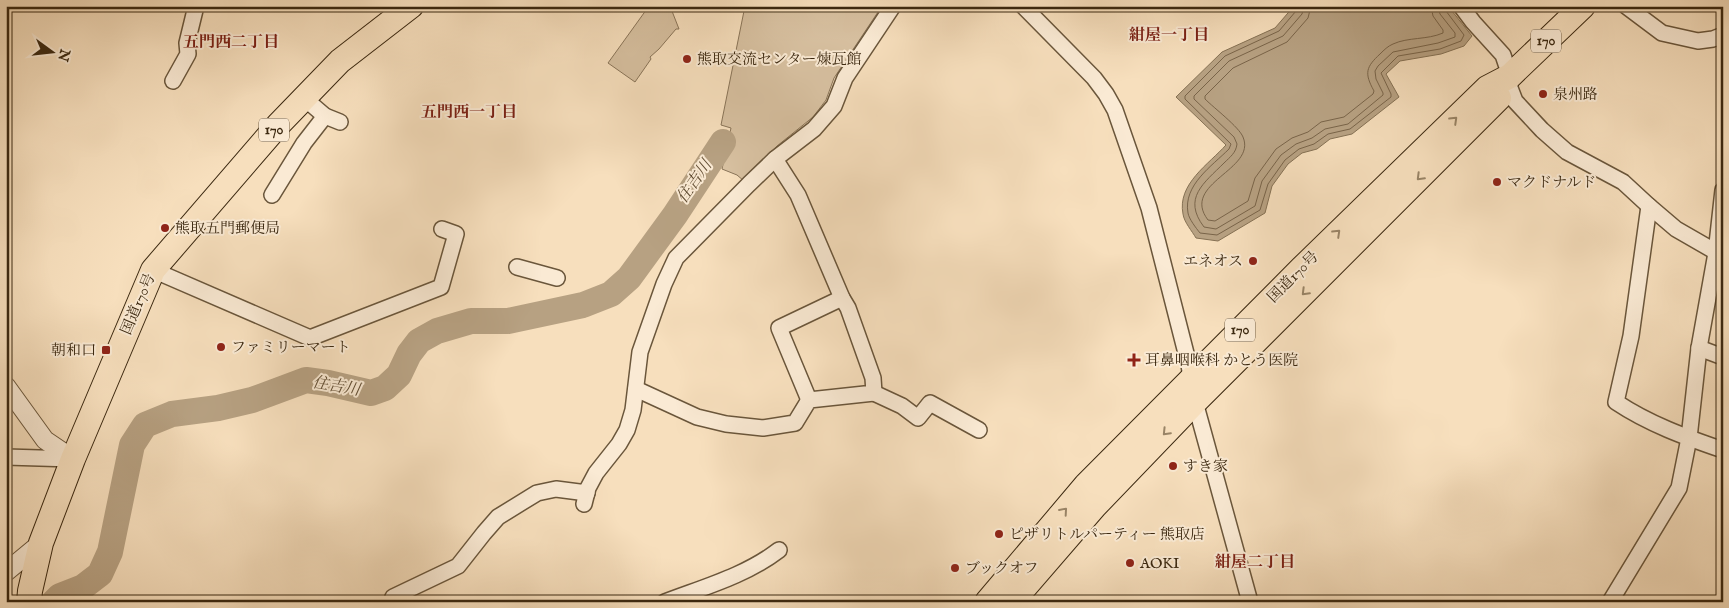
<svg xmlns="http://www.w3.org/2000/svg" width="1729" height="608" font-family="'IM FELL English','Noto Serif JP',serif">
<style>
.green{fill:#d7c0a0;stroke:#897458}
.water{fill:#b7a182;stroke:#857154}
.lines{fill:none;stroke-linecap:round;stroke-linejoin:round}
.shore{stroke:#796449;stroke-width:1}
.river{stroke:#b7a182;stroke-width:26}
.minor-casing{stroke:#6a563b;stroke-width:18}
.tertiary-casing{stroke:#6a563b;stroke-width:20}
.trunk-casing{stroke:#3b2810;stroke-width:26}
.minor{stroke:#faead4;stroke-width:15}
.tertiary{stroke:#faead4;stroke-width:18}
.trunk{stroke:#f7dfbd;stroke-width:24}
.oneway{stroke:#998466}
.poi-dot{fill:#8f2418;stroke:#faead4;stroke-width:2}
.labels{text-anchor:middle;dominant-baseline:central;stroke-width:4;stroke-linejoin:round;paint-order:stroke}
.shield{fill:#faead4;stroke:#74624b;stroke-width:1}
.shield-label{font-size:14px;font-weight:bold;fill:#3b2810}
.poi-label{font-size:15px;fill:#3b2810;stroke:#faead4;text-anchor:start}
.street-label{font-size:15px;fill:#3b2810;stroke:#faead4}
.neighbourhood-label{font-size:16px;font-weight:bold;fill:#7a1f14;stroke:#faead4}
.water-label{font-size:16px;font-style:italic;fill:#604c32;stroke:#faead4}
</style>
<rect width="100%" height="100%" fill="#f7dfbd"/>
<filter id="stains"><feTurbulence type="fractalNoise" baseFrequency=".004" numOctaves="4"/><feColorMatrix values="0 0 0 0 .2 0 0 0 0 .09 0 0 0 0 .02 0 0 0 .5 -.17"/></filter>
<radialGradient id="worn" r=".72"><stop offset=".6" stop-color="#630" stop-opacity="0"/><stop offset="1" stop-color="#630" stop-opacity=".3"/></radialGradient>
<g class="green">
<path d="M649,6H670L679,29H676L659,49L650,57L651,59L635,82L608,63Z"/>
<path d="M745,6H882L834,78L826,100L813,117L777,146L744,181L737,175L722,169L731,128L721,125Z"/>
</g>
<path class="water" d="M1294,6H1448L1472,36L1464,46L1441,54L1400,61L1386,74L1399,97L1352,134L1330,139L1317,149L1302,153L1288,164L1272,186L1265,213L1218,241L1196,238C1192,231 1184,222 1183,214C1177,184 1209,164 1226,145L1176,97L1222,52L1275,28Z"/>
<g class="lines">
<g class="shore">
<path d="M1297,6L1296,11L1279,31L1225,56L1185,96V99L1231,144L1229,149C1212,166 1183,185 1188,213C1189,219 1196,228 1200,233L1217,235L1260,210L1268,184L1285,160L1299,149L1314,144L1328,134L1350,129L1391,97V94L1381,73L1398,56L1440,49L1461,41L1464,35L1446,11L1445,6"/>
<path d="M1304,6L1302,14L1283,36L1229,61L1194,96V99L1234,137L1237,144C1236,153 1230,157 1224,163C1204,183 1182,198 1204,227L1216,229L1255,206L1262,181L1281,155L1296,144L1312,138L1325,129L1348,124L1383,95V93L1376,79L1375,71L1378,66L1393,52L1438,43L1455,37V33L1440,14L1438,6"/>
<path d="M1311,6L1308,18L1287,42L1233,68L1205,96V99C1214,108 1239,127 1243,137C1257,170 1180,183 1208,220L1215,221L1248,201L1255,178L1276,149L1292,138L1308,132L1321,122L1344,117L1373,94L1374,91C1364,73 1366,67 1380,54C1384,50 1388,46 1393,44C1408,37 1427,40 1443,33V30L1433,16L1431,6"/>
</g>
<path class="river" d="M54,602L60,596L83,587L100,574L110,552L132,445L145,425L172,414L218,408L252,400L306,380L328,383L371,393L385,388L399,375L409,354L419,341L437,331L471,321H508L583,305L611,294L629,278L675,215L723,142"/>
<g class="minor-casing">
<g id="minor">
<path d="M1023,6L1094,78L1106,94L1115,110L1149,208L1189,365L1195,402L1250,602"/>
<path d="M1461,6L1473,22L1503,55L1510,76V88L1515,101L1542,130L1567,152L1623,182L1649,206L1676,229L1723,256"/>
<path d="M1626,6L1662,33L1698,41L1713,39L1723,35"/>
<path d="M173,81L188,54L187,43L196,6"/>
<path d="M304,98L325,116L340,122"/>
<path d="M272,195L304,143L325,116"/>
<path d="M1649,206L1631,336L1616,402C1649,424 1685,437 1723,450"/>
<path d="M517,267L557,278"/>
<path d="M153,270L310,338L441,287L456,234L442,229"/>
<path d="M1699,348L1723,357"/>
<path d="M636,389L697,417L726,424L763,428L795,423L809,400L874,393L873,378L848,308L842,298L798,195L775,159"/>
<path d="M874,393L902,406L918,418L930,403L979,430"/>
<path d="M809,400L779,328L842,298"/>
<path d="M6,457L73,459"/>
<path d="M584,504L588,488L596,473L619,444L627,430L633,410L640,352L664,284L676,258L749,184L775,159L814,129L834,106L845,78L893,6"/>
<path d="M393,597L458,566L484,533L498,517L537,493L556,489L587,493"/>
<path d="M665,602C704,587 745,576 779,550"/>
<path d="M1610,602L1679,488L1689,438L1699,348L1716,253L1723,190"/>
</g>
</g>
<g class="tertiary-casing">
<g id="tertiary">
<path d="M6,386L45,440L73,459"/>
<path d="M6,572L41,543"/>
</g>
</g>
<g class="trunk-casing">
<g id="trunk">
<path d="M29,602L30,591L41,543L73,459L153,270L279,124L340,61L411,6"/>
<path d="M987,602L1086,485L1302,268L1487,88L1510,76L1583,6"/>
<path d="M1012,602L1095,506L1195,402L1499,98"/>
</g>
</g>
<use href="#minor" class="minor"/>
<use href="#tertiary" class="tertiary"/>
<use href="#trunk" class="trunk"/>
</g>
<defs><path id="oneway-chevron" d="M-2-3.5L2.5 0L-2 3.5" fill="none" stroke-width="1.6" stroke-linecap="round" stroke-linejoin="round" transform="scale(1.25)"/></defs>
<g class="oneway">
<use href="#oneway-chevron" transform="translate(1454 120) rotate(-44)"/>
<use href="#oneway-chevron" transform="translate(1420 177) rotate(135)"/>
<use href="#oneway-chevron" transform="translate(1337 233) rotate(-44)"/>
<use href="#oneway-chevron" transform="translate(1305 292) rotate(135)"/>
<use href="#oneway-chevron" transform="translate(1166 432) rotate(134)"/>
<use href="#oneway-chevron" transform="translate(1064 511) rotate(-49)"/>
</g>
<g class="poi-dot">
<circle cx="687" cy="59" r="5"/>
<circle cx="1543" cy="94" r="5"/>
<circle cx="1497" cy="182" r="5"/>
<circle cx="165" cy="228" r="5"/>
<circle cx="1253" cy="261" r="5"/>
<circle cx="221" cy="347" r="5"/>
<rect x="101" y="345" width="10" height="10" rx="2.5"/>
<path d="M1131.5 352.5h5v5h5v5h-5v5h-5v-5h-5v-5h5z"/>
<circle cx="1173" cy="466" r="5"/>
<circle cx="999" cy="534" r="5"/>
<circle cx="1130" cy="563" r="5"/>
<circle cx="955" cy="568" r="5"/>
</g>
<g class="labels">
<g class="shield">
<rect x="1531" y="29.5" width="30" height="23" rx="4"/>
<rect x="259" y="118.5" width="30" height="23" rx="4"/>
<rect x="1225" y="318.5" width="30" height="23" rx="4"/>
</g>
<g class="shield-label">
<text x="1546" y="41">170</text>
<text x="274" y="130">170</text>
<text x="1240" y="330">170</text>
</g>
<g class="poi-label">
<text x="697" y="59">熊取交流センター煉瓦館</text>
<text x="1553" y="94">泉州路</text>
<text x="1507" y="182">マクドナルド</text>
<text x="175" y="228">熊取五門郵便局</text>
<text x="1243" y="261" text-anchor="end">エネオス</text>
<text x="231" y="347">ファミリーマート</text>
<text x="96" y="350" text-anchor="end">朝和口</text>
<text x="1145" y="360">耳鼻咽喉科 かとう医院</text>
<text x="1183" y="466">すき家</text>
<text x="1009" y="534">ピザリトルパーティー 熊取店</text>
<text x="1140" y="563">AOKI</text>
<text x="965" y="568">ブックオフ</text>
</g>
<g class="street-label">
<text transform="translate(1293 277) rotate(-45)">国道170号</text>
<text transform="translate(138 304) rotate(-67)">国道170号</text>
</g>
<g class="neighbourhood-label">
<text x="1169" y="36">紺屋一丁目</text>
<text x="231" y="43">五門西二丁目</text>
<text x="469" y="113">五門西一丁目</text>
<text x="1255" y="563">紺屋二丁目</text>
</g>
<g class="water-label">
<text transform="translate(695 182) rotate(-55)">住吉川</text>
<text transform="translate(336 387) rotate(10)">住吉川</text>
</g>
</g>
<rect width="1729" height="608" fill="none" stroke="#f7dfbd" stroke-width="25"/>
<rect x="8" y="8" width="1714" height="593" fill="none" stroke="#3b2810" stroke-width="2.5"/>
<rect x="12" y="12" width="1704" height="583" fill="none" stroke="#3b2810"/>
<g transform="translate(52 52) rotate(105)" stroke="#faead4" stroke-width="4" paint-order="stroke">
<path d="M0-4L9 19L0 12L-9 19Z" fill="#3b2810"/>
<text y="-8" font-size="14" font-weight="bold" text-anchor="middle" fill="#3b2810">N</text>
</g>
<rect width="100%" height="100%" filter="url(#stains)"/>
<rect width="100%" height="100%" fill="url(#worn)"/>
</svg>
